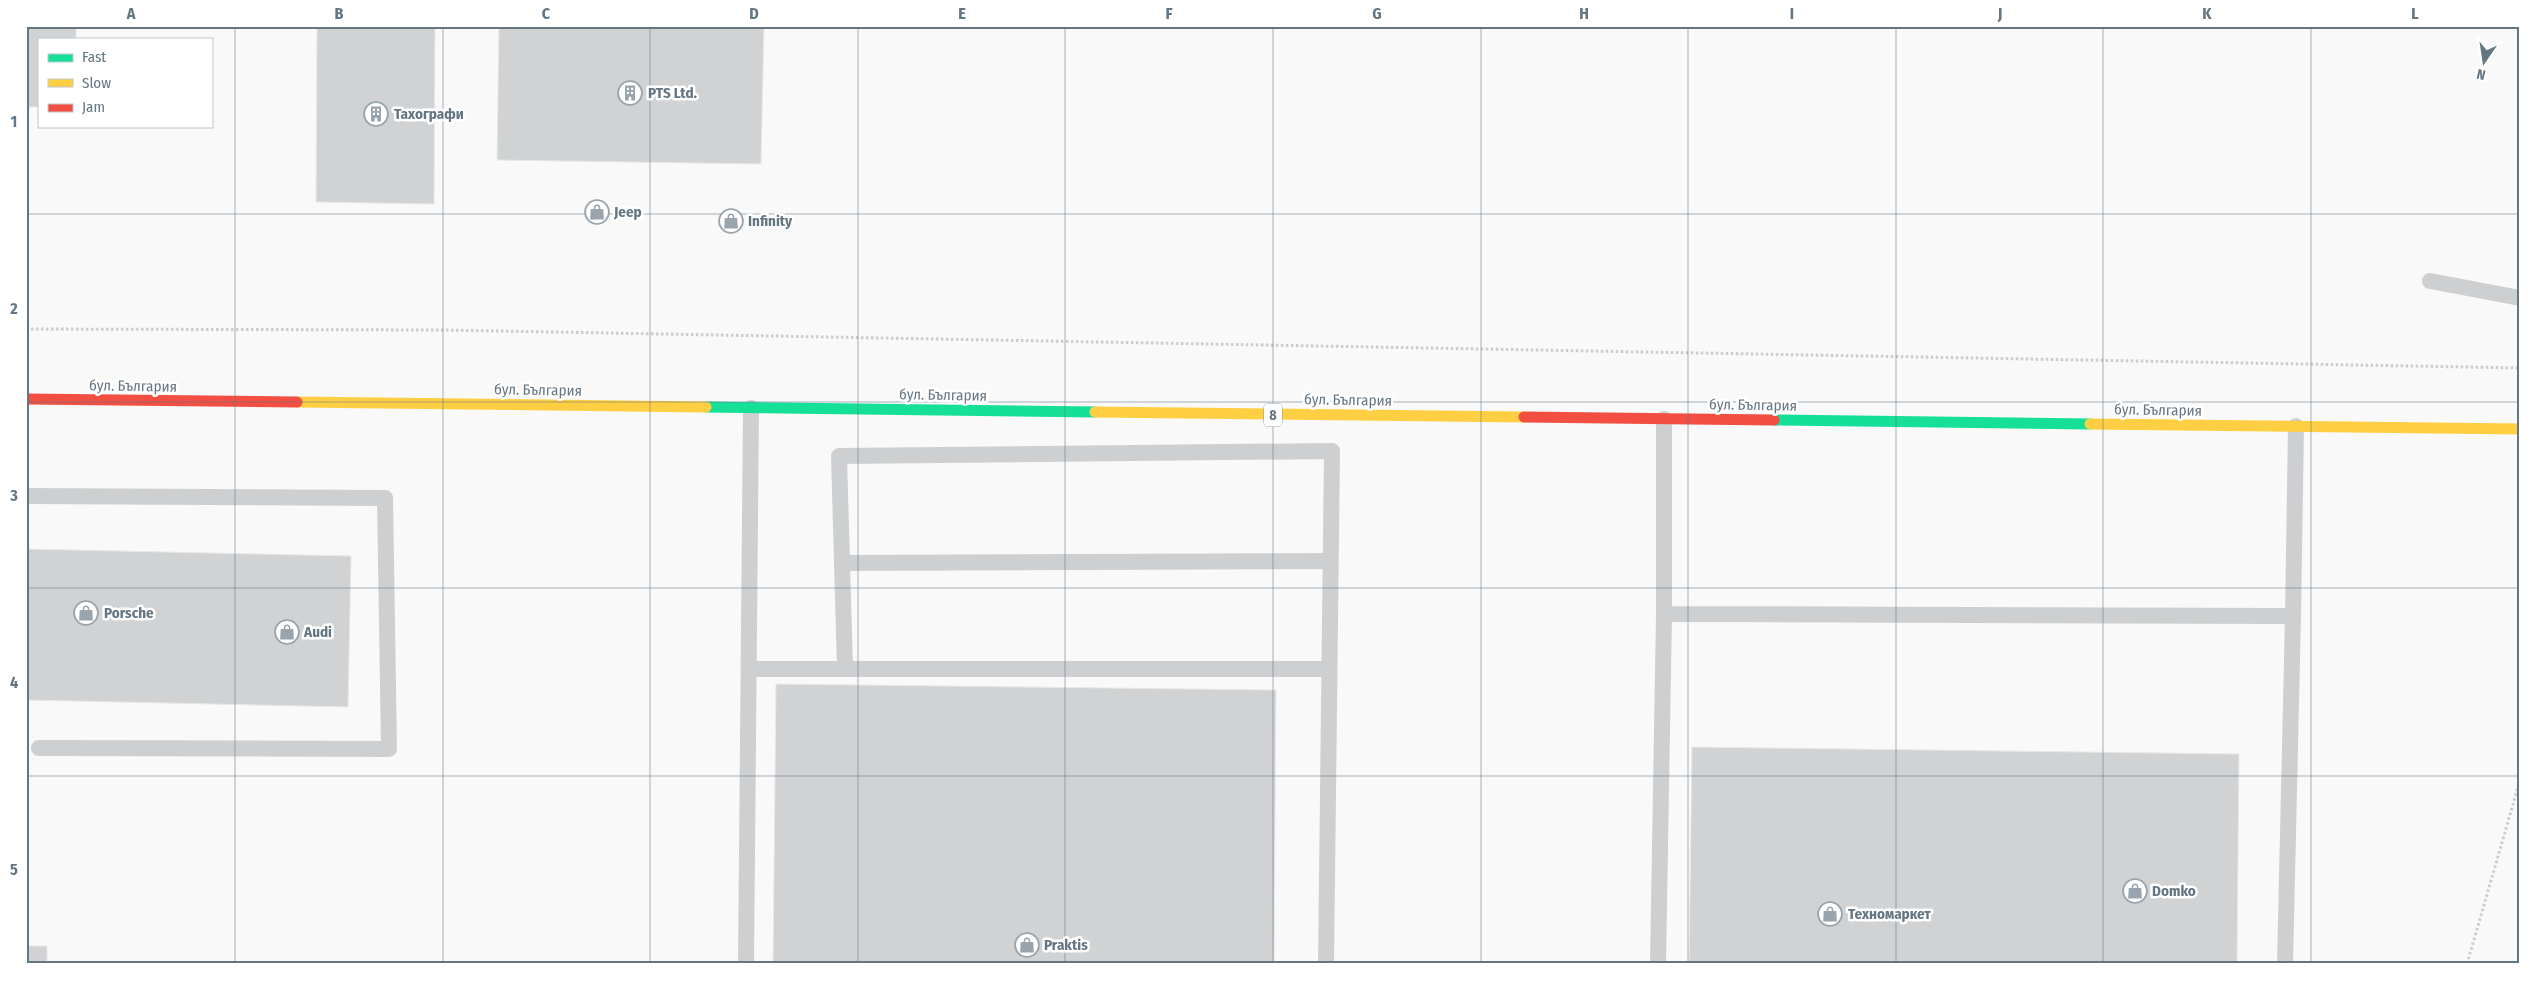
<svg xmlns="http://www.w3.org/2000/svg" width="2546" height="990" font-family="'Fira Sans Condensed',sans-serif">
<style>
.building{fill:#d0d2d3;stroke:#e8e8e8}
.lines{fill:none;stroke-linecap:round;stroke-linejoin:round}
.path{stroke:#cbcccd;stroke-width:3;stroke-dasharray:2.5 2.5;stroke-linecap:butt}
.lane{stroke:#cecfd0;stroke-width:16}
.fast{stroke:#16e098;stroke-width:11}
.slow{stroke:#ffcf43;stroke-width:11}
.jam{stroke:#f24e42;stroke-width:11}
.grid{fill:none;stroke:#657683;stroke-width:1;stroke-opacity:0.55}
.labels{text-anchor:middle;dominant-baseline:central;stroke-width:5;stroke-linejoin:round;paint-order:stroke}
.shield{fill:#fff;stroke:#939fa8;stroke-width:1}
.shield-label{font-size:14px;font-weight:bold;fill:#657683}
.poi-label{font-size:15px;font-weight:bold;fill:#657683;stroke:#fff;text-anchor:start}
.street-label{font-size:15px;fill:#657683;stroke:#fff}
.neatline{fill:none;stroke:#657683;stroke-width:2}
.grid-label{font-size:16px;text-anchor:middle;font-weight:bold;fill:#657683}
</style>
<rect width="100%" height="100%" fill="#f9f9f9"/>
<g class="building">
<path d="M26,26H76V39H39V107H26Z"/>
<path d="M317,26H435L434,204L316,202Z"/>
<path d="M499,26H764L761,164L497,160Z"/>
<path d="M26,549L351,556L348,707L26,700Z"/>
<path d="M776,684L1276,690L1274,964H773Z"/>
<path d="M1692,747L2239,754L2237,964H1689Z"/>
<rect x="26" y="946" width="21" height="18"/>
</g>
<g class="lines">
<g class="path">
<path d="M26,329L444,330L2520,368"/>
<path d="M2467,964L2520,780"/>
</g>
<g class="lane">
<path d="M2430,281L2520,298"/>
<path d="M1664,419V614L2293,616L2296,426"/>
<path d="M26,496L385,498L389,749L39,748"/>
<path d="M842,563L1329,561"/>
<path d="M845,668L839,456L1332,451L1326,964"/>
<path d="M749,669H1329"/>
<path d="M746,964L751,408"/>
<path d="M1658,964L1664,614"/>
<path d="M2285,964L2293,616"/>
</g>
<g class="fast">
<path d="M706,407L1095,412"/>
<path d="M1774,420L2090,424"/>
</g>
<g class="slow">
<path d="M297,402L706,407"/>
<path d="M1095,412L1524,417"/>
<path d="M2090,424L2520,429"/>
</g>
<g class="jam">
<path d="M26,399L297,402"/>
<path d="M1524,417L1774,420"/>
</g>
</g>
<path class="grid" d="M235,26V964M443,26V964M650,26V964M858,26V964M1065,26V964M1273,26V964M1481,26V964M1688,26V964M1896,26V964M2103,26V964M2311,26V964M26,214H2520M26,402H2520M26,588H2520M26,776H2520"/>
<defs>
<g id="building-ring" transform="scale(1.25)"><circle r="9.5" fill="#fff" stroke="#99a4ac" stroke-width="1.5"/><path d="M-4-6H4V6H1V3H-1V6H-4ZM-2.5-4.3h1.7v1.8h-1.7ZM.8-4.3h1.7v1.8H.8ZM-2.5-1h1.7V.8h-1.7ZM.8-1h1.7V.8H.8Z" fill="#99a4ac"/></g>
<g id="shop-ring" transform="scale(1.25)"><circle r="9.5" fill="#fff" stroke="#99a4ac" stroke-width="1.5"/><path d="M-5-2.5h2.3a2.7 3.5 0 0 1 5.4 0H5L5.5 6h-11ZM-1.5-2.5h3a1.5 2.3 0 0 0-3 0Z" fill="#99a4ac"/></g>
</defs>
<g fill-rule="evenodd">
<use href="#building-ring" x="630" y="93"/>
<use href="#building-ring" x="376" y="114"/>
<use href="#shop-ring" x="597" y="212"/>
<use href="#shop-ring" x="731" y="221"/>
<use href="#shop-ring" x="86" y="613"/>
<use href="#shop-ring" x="287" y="632"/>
<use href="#shop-ring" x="2135" y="891"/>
<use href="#shop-ring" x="1830" y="914"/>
<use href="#shop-ring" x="1027" y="945"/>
</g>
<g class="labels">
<rect class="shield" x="1264" y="403.5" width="18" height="23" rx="4"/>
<g class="shield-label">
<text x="1273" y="415">8</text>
</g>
<g class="poi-label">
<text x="648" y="93">PTS Ltd.</text>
<text x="394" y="114">Тахографи</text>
<text x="614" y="212">Jeep</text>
<text x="748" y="221">Infinity</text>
<text x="104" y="613">Porsche</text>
<text x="304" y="632">Audi</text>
<text x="2152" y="891">Domko</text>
<text x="1848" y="914">Техномаркет</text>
<text x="1044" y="945">Praktis</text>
</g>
<g class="street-label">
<text transform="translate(133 386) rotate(1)">бул. България</text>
<text transform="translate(538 390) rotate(1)">бул. България</text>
<text transform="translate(943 395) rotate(1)">бул. България</text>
<text transform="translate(1348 400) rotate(1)">бул. България</text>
<text transform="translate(1753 405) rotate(1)">бул. България</text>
<text transform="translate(2158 410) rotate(1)">бул. България</text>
</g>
</g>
<rect width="2546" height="990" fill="none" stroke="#ffffff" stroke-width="55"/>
<rect x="38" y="38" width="175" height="90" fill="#ffffff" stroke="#c1c8cd"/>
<rect x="48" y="54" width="25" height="8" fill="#16e098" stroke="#c1c8cd"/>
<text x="82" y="62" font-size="15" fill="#657683">Fast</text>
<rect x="48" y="79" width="25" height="8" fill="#ffcf43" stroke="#c1c8cd"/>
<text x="82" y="88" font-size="15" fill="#657683">Slow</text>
<rect x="48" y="104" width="25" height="8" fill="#f24e42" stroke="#c1c8cd"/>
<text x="82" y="112" font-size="15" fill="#657683">Jam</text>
<g transform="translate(2484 62) rotate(193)" stroke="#ffffff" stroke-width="4" paint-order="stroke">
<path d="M0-4L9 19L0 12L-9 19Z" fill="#657683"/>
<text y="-8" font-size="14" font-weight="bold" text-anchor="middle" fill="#657683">N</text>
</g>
<rect x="28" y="28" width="2490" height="934" class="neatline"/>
<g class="grid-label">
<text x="131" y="19">A</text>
<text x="339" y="19">B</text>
<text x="546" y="19">C</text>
<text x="754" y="19">D</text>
<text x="962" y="19">E</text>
<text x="1169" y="19">F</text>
<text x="1377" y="19">G</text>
<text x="1584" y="19">H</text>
<text x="1792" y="19">I</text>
<text x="2000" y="19">J</text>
<text x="2207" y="19">K</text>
<text x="2415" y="19">L</text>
<text x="14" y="127">1</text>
<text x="14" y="314">2</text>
<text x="14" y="501">3</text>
<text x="14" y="688">4</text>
<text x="14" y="875">5</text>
</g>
</svg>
